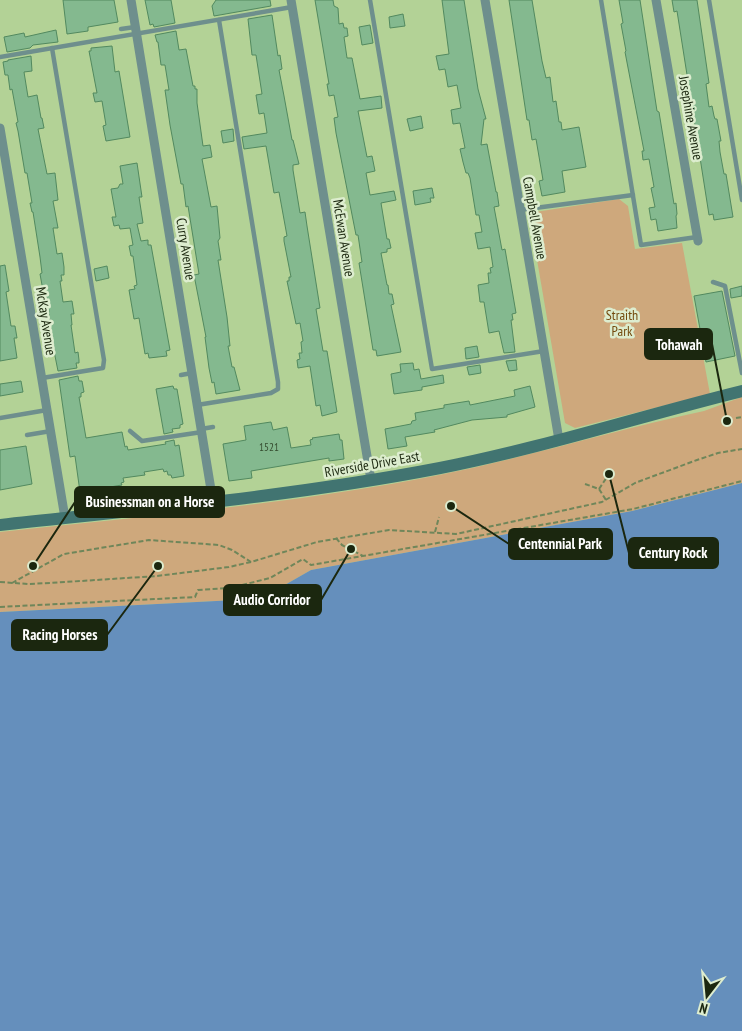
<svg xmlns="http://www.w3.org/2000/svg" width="742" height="1031" font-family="'PT Sans Narrow',sans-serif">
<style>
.green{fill:#cea87c}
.water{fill:#658fbc}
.building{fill:#84b98f;stroke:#52895f}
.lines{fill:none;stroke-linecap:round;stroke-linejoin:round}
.path{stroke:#6f865a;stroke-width:2;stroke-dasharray:5 2.5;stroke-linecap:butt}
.service{stroke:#6e8f8d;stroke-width:4.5}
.minor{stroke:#6e8f8d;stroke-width:9}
.secondary{stroke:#417471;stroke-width:12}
.labels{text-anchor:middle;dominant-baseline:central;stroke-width:5;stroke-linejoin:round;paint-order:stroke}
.number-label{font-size:11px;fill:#354c2f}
.street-label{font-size:14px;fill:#1b270f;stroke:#ddedcf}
.park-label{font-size:14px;fill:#734a0e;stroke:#ddedcf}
.leader{fill:none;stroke:#1b270f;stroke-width:2}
.callout-dot{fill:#1b270f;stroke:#ddedcf;stroke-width:2}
.callout{fill:#1b270f;stroke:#1b270f;stroke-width:2}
.callout-label{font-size:15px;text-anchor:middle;font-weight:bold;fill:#fff}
</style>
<rect width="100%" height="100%" fill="#b3d296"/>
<g class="green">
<path d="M619,199L628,206L635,249L682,243L710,394L575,428L565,423L529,213Z"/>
<path d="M742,397V483L632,511L311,570L276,590L236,600L0,612V532C147,516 294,504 439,475C528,457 615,430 704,411Z"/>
</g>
<path class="water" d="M742,483V1031H0V612L236,600L276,590L311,570L632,511Z"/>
<g class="building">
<path d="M63,0H114L118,22L88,27V31L67,34Z"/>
<path d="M145,0H171L175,23L154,27L153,24L150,25Z"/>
<path d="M216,0H270L271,6L214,16L212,6Z"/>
<path d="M315,0H333L334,6L338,8L339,24L343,23L344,28H347L348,36L344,37L347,58H352L360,99L381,96L382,108L358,111L367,157L372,156L375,171L366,173L370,195L394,191L396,200L381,203L387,239H389L391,248L387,249V252L381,253L387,285H388L389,294H392L394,304L391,305L401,352L377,356L376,350H373L359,263L362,262L358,235H356L336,133L334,118L338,117L334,95L329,96L327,84H329Z"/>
<path d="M442,0H464L478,89L486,119H484L481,145L487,144L496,192H497L499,206L494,207L502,250L505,249L516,313L512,314L513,320H511L515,352L504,353L499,331L489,333L484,302H480L478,285L489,283L488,273H491L490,268L493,267L490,247L478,249L475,233L482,232L479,215H476L470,178L468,173H466L463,162L460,149L465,148L460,123L453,124L451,110L461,108L457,85L448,87L445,69L439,70L436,56L449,54Z"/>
<path d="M509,0H532L542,61L546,78L550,77L553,102L556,101L559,122H561L562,130L579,127L586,167L562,171L565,192L542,196L539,181L543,180L536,139L532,140L529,120H527Z"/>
<path d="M619,0H640L657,111L659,112L674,204L676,203L677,214L676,216L677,228L658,231L656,219L651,220L649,208L655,207L651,188L654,187L649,159L643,160L642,151H644L625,52L626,51L621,24L623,23Z"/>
<path d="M672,0H697L709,83L706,84L709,107L712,106L714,116L715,119H717L721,141H719L720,152L724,174H726L733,217L714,220L713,214L709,215L677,11L674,12Z"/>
<path d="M403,14L405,26L390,28L389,17Z"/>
<path d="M272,15L278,56L280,55L282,69L279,70L284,96L292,140H293L299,164L293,165V170L300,213L305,212L307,226L320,308L316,309L323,351H327L337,412L322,416L320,405L316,406L310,366L298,368L297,360L300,359L299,353H302L301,342L303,341L300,323L296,324L287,281H289V277H291L284,241V237L287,236L279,192L274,193L266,146L244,149L242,137L267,133L264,113L259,114L256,95L262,94L256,55H252L248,19Z"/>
<path d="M370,25L373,43L362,45L359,27Z"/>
<path d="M56,30L58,42L33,45L30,48L7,52L4,37L24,33L25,37Z"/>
<path d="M176,31L179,50L186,49L193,86H195V89H197V103L203,146L210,145L212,157L202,159L211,207L217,206L220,238L218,241L221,260H218L227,317L230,346H228L232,367H234L240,390L216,394L214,382L212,383L209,368L205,337H206L194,275L199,274L188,206L186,207L183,184H181L170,125L165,90H169L165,65H161L158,42H157L155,35Z"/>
<path d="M112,46L115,72L119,71L130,137L106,141L103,126L106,125L102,101L95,102L93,93H97L89,51H91V48Z"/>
<path d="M31,56L32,71L24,72L28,97L37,95L41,118H42L44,128L38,129L47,174L55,173L58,200L53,201L58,228H53L57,254L62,253L64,267V275H61L62,281H60L63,302L72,301L74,314H71L72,325H71L75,353L78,352L79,360V363H76L77,368L58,371L51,336L48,301L46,296H44L40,274L42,273L40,257L33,212H32L30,203H32L27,173H25L18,131L16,123L18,122L12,89L10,90L8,75H5L3,62L8,61V60Z"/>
<path d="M421,116L423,128L410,131L407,119Z"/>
<path d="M233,129L234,141L223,143L221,131Z"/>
<path d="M137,163L142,197H139L143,223L137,224L141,241L148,240V245H151L170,350L166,351L167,356L149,358L148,353L145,354L139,318L134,319L129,290L135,289L134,286L137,285L133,256H131L129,246L133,245L130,228L120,229L119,225L114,226L112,217H116L111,189L118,188L120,184H123L120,166Z"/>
<path d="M432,188L434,198H430L431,202L415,205L413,191Z"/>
<path d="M5,265L9,291L6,292L11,326H15L17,338H14L17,358L0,361V266Z"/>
<path d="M107,266L109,278L96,281L94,269Z"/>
<path d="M742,286V296L731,298L730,289Z"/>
<path d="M722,291L735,356L706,362L694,296Z"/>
<path d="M477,346L479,357L466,359L465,348Z"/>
<path d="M516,360L517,370L509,371L506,361Z"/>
<path d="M413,363L414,370L419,369L421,379L443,375L444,383L422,387V390L394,394L391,374L401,372L400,364Z"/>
<path d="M480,365L481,373L469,375L467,367Z"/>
<path d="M78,376L79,381H82L84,392L81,393V397H79L86,438L122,432L125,447L127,446L128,450L166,444L165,442L174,440L175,446L179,445L184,476L172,478L171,475H168L167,471L164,472L163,469L144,472L145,475L123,478L124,482L121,483L122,485L80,492L75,456L70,457L59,380Z"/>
<path d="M21,381L23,392L0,396V384Z"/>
<path d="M173,386L174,389H177L183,424L180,425V428L172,429L173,432L164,434L156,389Z"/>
<path d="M530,386L535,407L507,415V417L472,420L434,430L435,432L405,437L407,446L388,449L385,429L411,424L412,421L416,420L415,413L444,408V405L469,401L470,405L515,396L514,390Z"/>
<path d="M271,422L273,430L287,427L291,448L311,445L310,440L313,439L312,438L339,434L340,440H342L344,459L329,461V458L251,471L252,478L229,481L223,444L246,440L244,426Z"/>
<path d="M26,446L32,484L0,490V450Z"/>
</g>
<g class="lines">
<g class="path">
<path d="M736,418L742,417"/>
<path d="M585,484L599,489L606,500"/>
<path d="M599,489L607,477"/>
<path d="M435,532L439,517"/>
<path d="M336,538L342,545L363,556"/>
<path d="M0,582L28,584L50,583L157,576L229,567L251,562L317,542L389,530L456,534L602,502L635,483L651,477L697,460L718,453L742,449"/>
<path d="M12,583L64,554L149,540L219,545L232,550L251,562"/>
<path d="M0,607L195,597L198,590L230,588L270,578L303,559L311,565L633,509L742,481"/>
</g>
<g class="service">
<path d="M370,0L432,369L544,351"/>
<path d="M601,0L641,245L697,237"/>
<path d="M709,0L742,200"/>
<path d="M121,29L135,27"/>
<path d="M0,57L292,7"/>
<path d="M520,210L633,195"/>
<path d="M713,282L725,286L742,373"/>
<path d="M181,375L192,373"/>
<path d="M42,378L103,368L104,360L52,48"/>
<path d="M197,405L271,393L278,389V382L219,20"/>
<path d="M0,418L47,410"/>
<path d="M201,429L213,427"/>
<path d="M130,431L142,441L202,432"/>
<path d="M27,435L51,431"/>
</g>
<g class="minor">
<path d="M131,0L213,502"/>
<path d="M291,0L371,480"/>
<path d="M485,0L559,440"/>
<path d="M656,0L698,241"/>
<path d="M0,128L65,518"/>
</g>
<path class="secondary" d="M0,525C147,509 295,496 440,468C542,448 641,416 742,391"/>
</g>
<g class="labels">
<g class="number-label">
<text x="269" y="447">1521</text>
</g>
<g class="street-label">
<text transform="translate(691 118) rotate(80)">Josephine Avenue</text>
<text transform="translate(535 218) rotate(80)">Campbell Avenue</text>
<text transform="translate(344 238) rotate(81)">McEwan Avenue</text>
<text transform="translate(186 249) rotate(81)">Curry Avenue</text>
<text transform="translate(46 321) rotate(81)">McKay Avenue</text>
<text transform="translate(372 464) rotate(-10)">Riverside Drive East</text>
</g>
<g class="park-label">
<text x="622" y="315">Straith<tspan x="622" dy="16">Park</tspan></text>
</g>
</g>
<path class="leader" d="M727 421L712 344M33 566L75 502M451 506L509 544M609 474L629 553M351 549L321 600M158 566L107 635"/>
<g class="callout-dot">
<circle cx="727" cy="421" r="5"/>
<circle cx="33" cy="566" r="5"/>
<circle cx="451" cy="506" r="5"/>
<circle cx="609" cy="474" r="5"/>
<circle cx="351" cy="549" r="5"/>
<circle cx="158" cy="566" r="5"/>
</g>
<g class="callout">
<rect x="645" y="329" width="67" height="30" rx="5"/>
<rect x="75" y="487" width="149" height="30" rx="5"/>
<rect x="509" y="529" width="103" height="30" rx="5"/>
<rect x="629" y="538" width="89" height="30" rx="5"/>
<rect x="224" y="585" width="97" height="30" rx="5"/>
<rect x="12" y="620" width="95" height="30" rx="5"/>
</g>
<g class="callout-label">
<text x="679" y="350">Tohawah</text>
<text x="150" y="507">Businessman on a Horse</text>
<text x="560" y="549">Centennial Park</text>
<text x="673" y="558">Century Rock</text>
<text x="272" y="605">Audio Corridor</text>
<text x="60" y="640">Racing Horses</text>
</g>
<g transform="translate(707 996) rotate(196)" stroke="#ddedcf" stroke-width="4" paint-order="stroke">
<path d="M0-4L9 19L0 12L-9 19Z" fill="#1b270f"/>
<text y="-8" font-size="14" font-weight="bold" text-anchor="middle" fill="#1b270f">N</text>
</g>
</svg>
